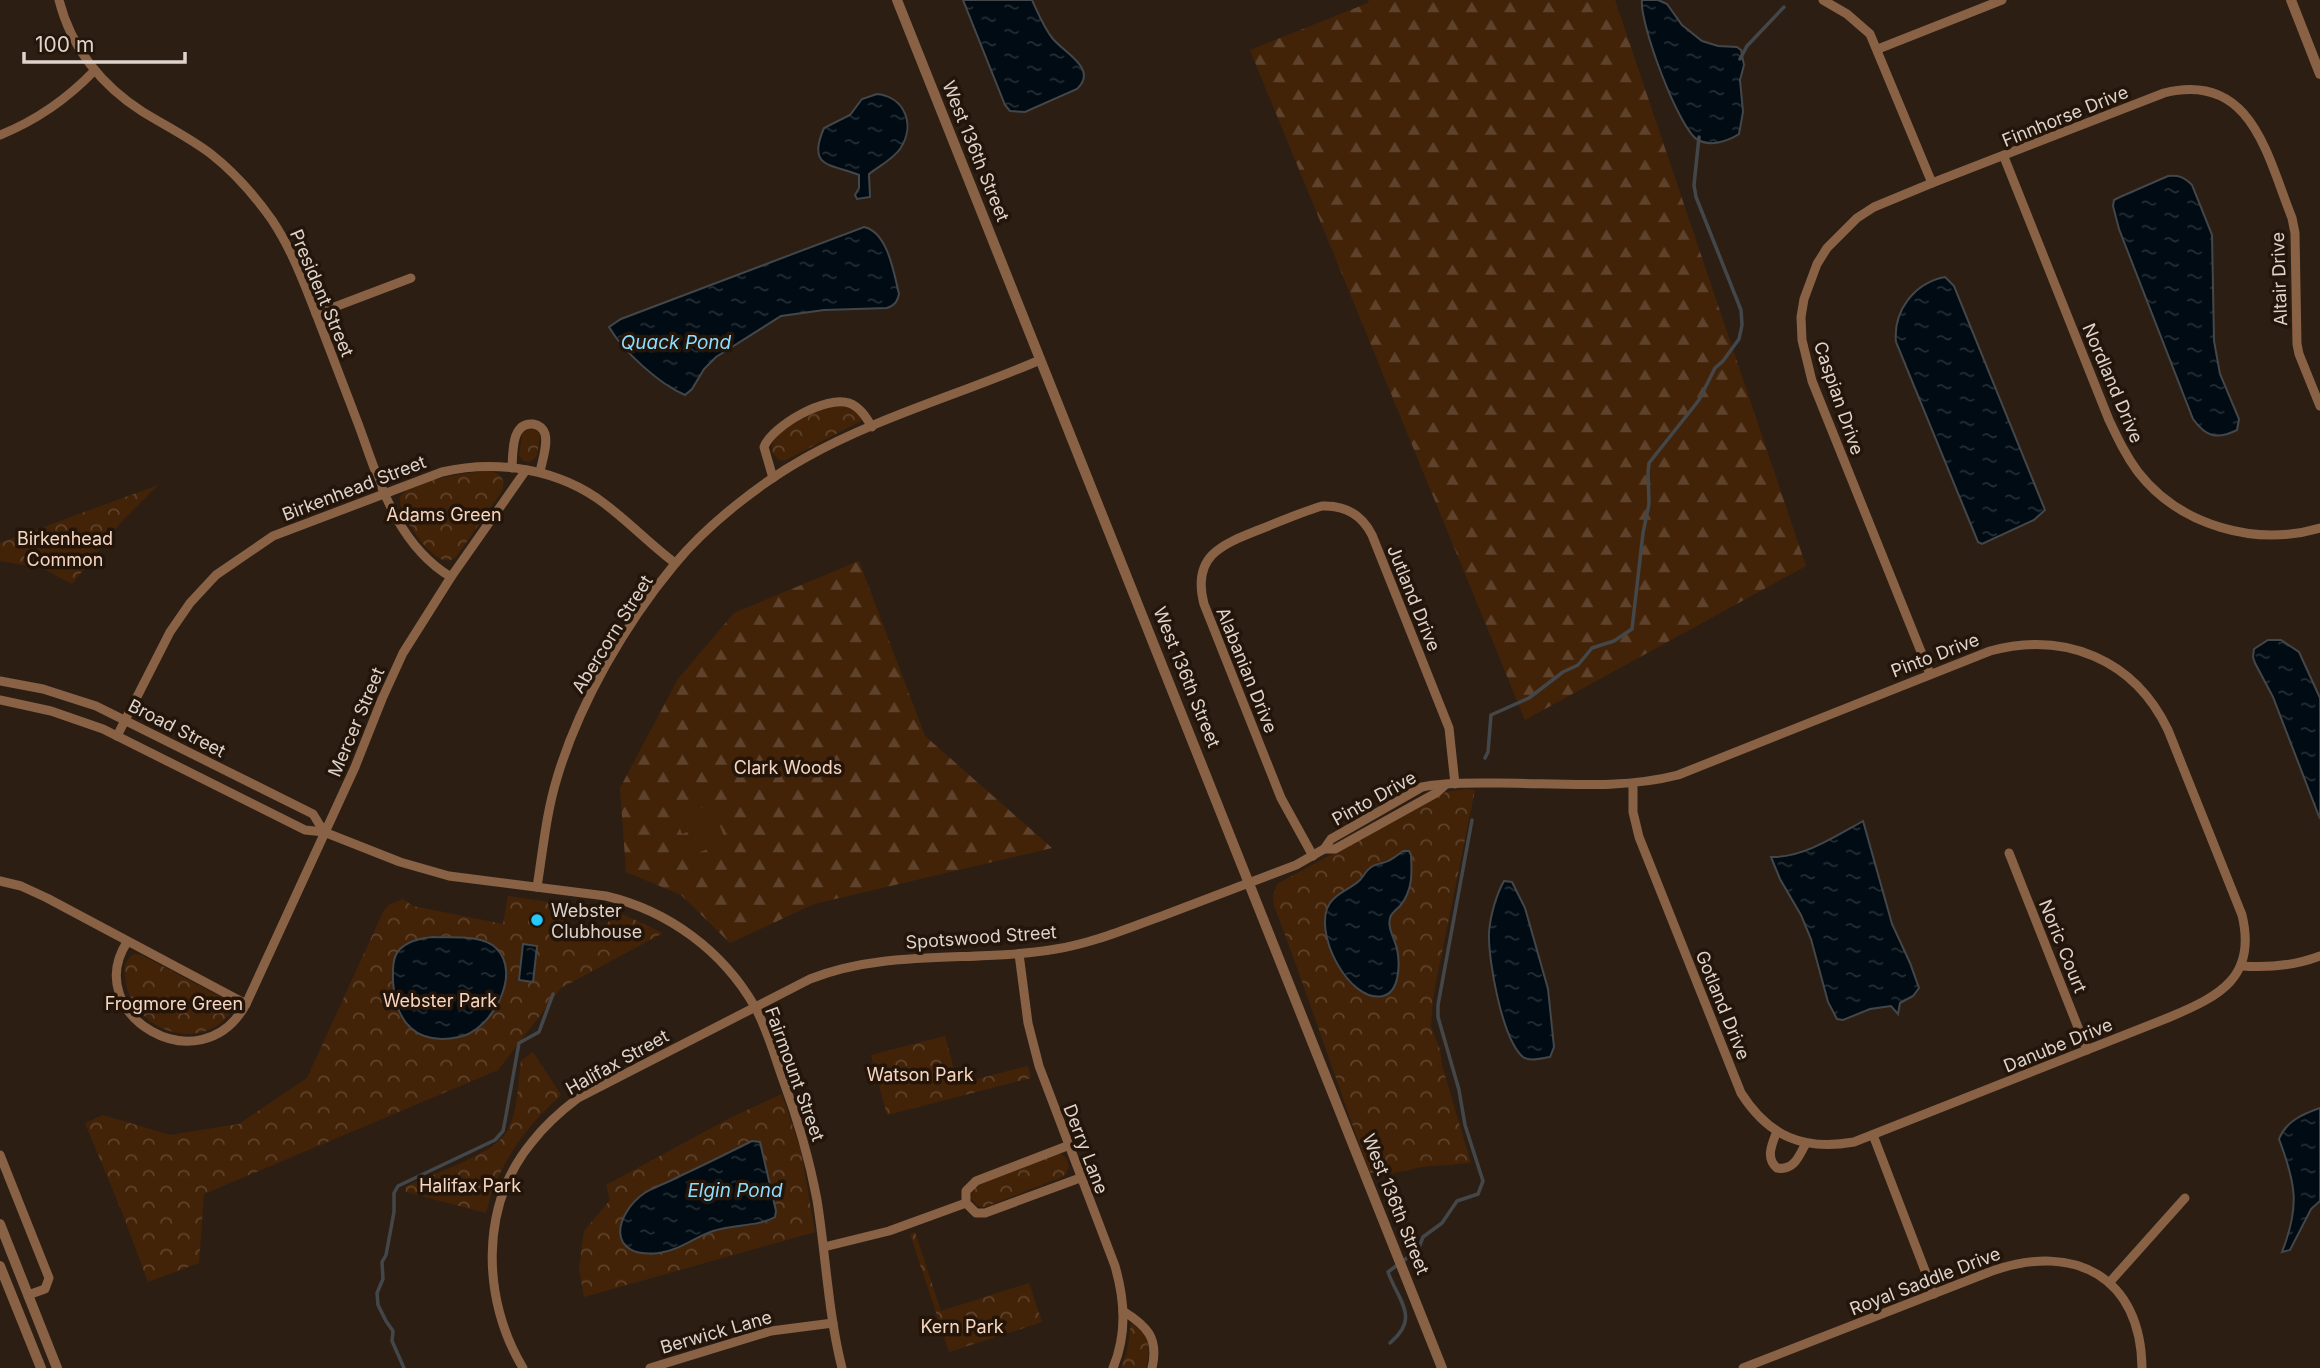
<svg xmlns="http://www.w3.org/2000/svg" width="2320" height="1368" font-family="Inter,sans-serif">
<style>
.forest{fill:url(#forest-firs)}
.park{fill:url(#park-crowns)}
.pitch{fill:#432308}
.water{fill:url(#water-ripples);stroke:#43474a;stroke-width:2}
.lines{fill:none;stroke-linecap:round;stroke-linejoin:round}
.stream{stroke:#43474a;stroke-width:3.5}
.minor{stroke:#896246;stroke-width:9}
.tertiary{stroke:#896246;stroke-width:10}
.poi-dot{fill:#24c9fe;stroke:#23150a;stroke-width:2.5}
.labels{text-anchor:middle;dominant-baseline:central;stroke-width:7;stroke-linejoin:round;paint-order:stroke}
.street-label{font-size:18px;fill:#ded4cc;stroke:#23150a}
.park-label{font-size:18px;fill:#f6d6c0;stroke:#23150a}
.poi-label{font-size:18px;fill:#ded4cc;stroke:#23150a;text-anchor:start}
.water-label{font-size:19px;font-style:italic;fill:#8cddff;stroke:#23150a}
</style>
<defs>
<pattern id="forest-firs" width="22" height="20" patternUnits="userSpaceOnUse" patternTransform="scale(1.75)"><rect width="22" height="20" fill="#432308"/><path d="M5 1l3.5 6h-7zM16 11l3.5 6h-7z" fill="#5e422b"/></pattern>
<pattern id="park-crowns" width="20" height="18" patternUnits="userSpaceOnUse" patternTransform="scale(1.75)"><rect width="20" height="18" fill="#432308"/><path d="M2 6a3 3 0 1 1 6 0M12 15a3 3 0 1 1 6 0" fill="none" stroke="#5e422b"/></pattern>
<pattern id="water-ripples" width="26" height="14" patternUnits="userSpaceOnUse" patternTransform="scale(1.75)"><rect width="26" height="14" fill="#000b13"/><path d="M2 4q2-2 4 0t4 0M15 11q2-2 4 0t4 0" fill="none" stroke="#252e34"/></pattern>
</defs>
<rect width="100%" height="100%" fill="#2d1e13"/>
<g class="forest">
<path d="M1369,0H1615L1806,566L1525,720L1250,50L1368,3Z"/>
<path d="M859,561L925,736L1052,848L814,904L730,943L681,895L626,872L620,788L678,679L734,613Z"/>
</g>
<g class="park">
<path d="M831,405C844,406 858,406 861,421L788,459L781,461L772,453C769,427 811,414 831,405Z"/>
<path d="M533,427L540,435L537,456L530,462L523,461L519,455L523,430Z"/>
<path d="M489,471C501,473 506,480 502,491L456,557C451,560 450,561 444,560C428,557 396,511 400,496C416,479 466,473 489,471Z"/>
<path d="M158,485L123,520L72,584L42,568L0,561V543Z"/>
<path d="M1466,789L1475,790L1433,997L1431,1026L1440,1050L1442,1065L1471,1163L1422,1167L1384,1175L1370,1173C1337,1084 1308,994 1274,906L1273,896L1277,884L1426,803L1446,792Z"/>
<path d="M508,896L556,903L566,927L597,934L618,912L663,933L561,988L498,1070L204,1194L199,1263L148,1282L122,1212L85,1123L103,1115L170,1135L239,1124L307,1078L384,910L390,904L403,899L413,906L503,924Z"/>
<path d="M134,954L141,955L223,998L229,1003L231,1012C200,1055 130,1030 125,977C124,966 125,961 134,954Z"/>
<path d="M945,1036L958,1084L1028,1066L1031,1078L887,1115L871,1055Z"/>
<path d="M533,1052L561,1095C525,1127 497,1166 486,1213L406,1192L405,1187C431,1174 495,1155 508,1130C518,1110 518,1083 521,1061Z"/>
<path d="M782,1094L801,1151L815,1232L584,1297L579,1269L584,1231L610,1200L606,1185L732,1117Z"/>
<path d="M1059,1153C1070,1159 1072,1169 1062,1177L985,1207L977,1206L971,1198L973,1186Z"/>
<path d="M915,1232L941,1311L1029,1283L1042,1322L949,1352L910,1234Z"/>
<path d="M1131,1323C1150,1333 1151,1348 1146,1368H1121L1127,1352Z"/>
</g>
<g class="pitch">
<path d="M712,804L718,820L682,834L676,818Z"/>
<path d="M720,826L726,842L690,856L684,839Z"/>
</g>
<g class="water">
<path d="M963,0H1032C1038,13 1044,28 1053,39C1066,54 1098,69 1077,89L1025,112L1010,111L1005,105Z"/>
<path d="M1642,0H1658L1667,4L1682,25L1702,41L1718,46L1737,47L1741,50L1744,65L1740,80L1743,112L1739,134C1728,141 1711,147 1698,140C1679,130 1639,22 1642,0Z"/>
<path d="M877,94C905,97 916,125 900,149C892,160 879,166 869,174L870,197L857,199L855,195L859,188V175C833,164 806,169 824,128L850,115L862,99Z"/>
<path d="M2168,176C2179,175 2184,177 2192,185L2212,235L2214,341L2220,374L2239,419L2237,430C2217,440 2206,437 2193,419L2119,229L2113,206L2114,200L2120,197Z"/>
<path d="M864,227C888,232 894,274 899,294C897,302 895,305 887,308L824,310L781,316L716,357L704,369L692,389L685,395C659,384 623,351 609,327L621,319Z"/>
<path d="M1945,277L1954,286L2045,510L2034,520L1982,544L1978,542L1896,342C1893,311 1914,283 1945,277Z"/>
<path d="M2268,640H2281L2299,652L2320,698V819L2273,697L2255,663L2253,657L2254,649Z"/>
<path d="M1863,821L1892,924L1910,963L1919,988L1913,996L1900,1003L1898,1014L1891,1006L1870,1009L1843,1020L1837,1019L1828,1002L1811,939L1801,915L1780,879L1771,857C1803,858 1836,836 1863,821Z"/>
<path d="M1403,851H1409L1411,855C1412,873 1413,890 1400,906C1397,909 1391,913 1390,918C1387,928 1395,939 1397,949C1400,963 1400,992 1383,996C1349,1004 1311,930 1330,903C1337,892 1351,889 1360,880C1363,877 1366,871 1370,868C1375,863 1384,864 1390,860C1394,858 1399,854 1403,851Z"/>
<path d="M1504,881L1512,882L1525,908L1548,989L1554,1047L1550,1057C1542,1058 1530,1062 1523,1057C1502,1039 1488,960 1489,933C1490,917 1496,895 1504,881Z"/>
<path d="M433,937C451,938 482,934 496,948C523,974 491,1031 459,1037C416,1046 395,1022 393,981C393,971 392,958 399,950C408,941 421,938 433,937Z"/>
<path d="M523,944L537,946L533,982L519,980Z"/>
<path d="M2320,1108V1201L2311,1209L2290,1250L2282,1252C2300,1206 2296,1184 2279,1139C2286,1121 2303,1114 2320,1108Z"/>
<path d="M752,1141L760,1142L776,1211L775,1217C757,1227 733,1224 713,1231C695,1237 678,1251 659,1253C606,1259 613,1214 646,1192C657,1186 669,1182 680,1176C704,1165 728,1153 752,1141Z"/>
</g>
<g class="lines">
<g class="stream">
<path d="M1740,59L1747,46L1784,7"/>
<path d="M1485,758L1488,752L1491,715L1529,698L1563,672L1578,665L1592,648L1614,641L1632,629L1643,533L1649,504L1648,472L1649,463L1699,400L1715,368L1723,361L1739,339L1742,325L1741,310L1696,197L1694,185L1699,137"/>
<path d="M1390,1343C1421,1317 1398,1301 1388,1272L1418,1250L1423,1237L1442,1223L1457,1201L1478,1194L1483,1181L1465,1125L1459,1090L1438,1017V1005L1472,820"/>
<path d="M404,1368L392,1341L393,1331L386,1321L378,1305L377,1293L383,1279L382,1262L386,1255L394,1212V1193L398,1186L495,1140L503,1131L505,1121L519,1043L539,1032L553,994"/>
</g>
<g class="minor">
<path d="M59,0C71,48 102,86 143,112C166,126 190,138 211,154C234,172 255,196 272,220C292,250 304,283 317,316C331,353 345,389 359,426C379,481 397,545 451,577"/>
<path d="M1823,0L1847,14L1870,34L1932,183"/>
<path d="M1878,49L2002,0"/>
<path d="M0,135C35,121 68,98 94,71"/>
<path d="M2004,157L2109,420C2118,439 2126,456 2138,472C2180,526 2256,547 2320,528"/>
<path d="M316,314L411,278"/>
<path d="M512,468C513,453 511,422 533,424C539,425 543,428 545,434C548,445 542,461 540,472"/>
<path d="M773,478L764,447C772,426 826,395 849,403C860,407 866,417 872,427"/>
<path d="M1930,674L1812,381L1802,340L1801,317L1804,299L1817,264L1827,248L1857,218L1874,207L1932,183L2164,93C2252,71 2267,156 2292,218L2295,233L2297,344L2299,354L2320,406"/>
<path d="M0,681L43,689L96,706L313,814L324,832"/>
<path d="M0,700L51,711L103,729L305,830L324,832L400,862L449,876L606,896C669,911 723,951 755,1007C767,1029 774,1054 782,1077C797,1117 809,1157 817,1200C826,1256 828,1313 842,1368"/>
<path d="M117,736L170,632L190,603L216,575L273,536L442,472C497,459 560,469 605,504C630,523 651,545 675,563"/>
<path d="M1324,849H1335L1436,793L1444,786"/>
<path d="M2009,853L2087,1050"/>
<path d="M1313,856L1281,798L1204,604C1191,555 1223,544 1261,529C1281,521 1302,512 1322,506C1345,505 1362,515 1372,535L1449,728L1455,784"/>
<path d="M0,881L21,886L47,898L246,1004C201,1087 80,1015 127,942"/>
<path d="M537,887C543,850 546,814 557,778C579,704 625,624 674,565C707,525 760,483 805,458C878,417 964,393 1040,360"/>
<path d="M1019,954L1028,1023L1039,1066L1115,1266C1125,1301 1127,1334 1113,1368"/>
<path d="M2242,966C2270,968 2294,966 2320,956"/>
<path d="M246,1004L355,767L382,699L403,653L451,577L526,470"/>
<path d="M1777,1131C1772,1144 1765,1158 1777,1168C1794,1171 1799,1156 1806,1143"/>
<path d="M1873,1135L1934,1294"/>
<path d="M1067,1146L976,1181L966,1191V1203L976,1213H985L1080,1178"/>
<path d="M0,1155L49,1278L45,1289L28,1295"/>
<path d="M824,1247L889,1231L966,1203"/>
<path d="M2109,1283L2185,1198"/>
<path d="M1123,1311C1147,1326 1159,1338 1152,1368"/>
<path d="M523,1368C482,1300 479,1206 532,1142C545,1125 561,1111 578,1098L810,979C889,948 974,963 1056,949C1093,943 1128,928 1162,916C1207,899 1252,882 1296,865L1324,849L1331,839L1422,787C1443,782 1475,783 1497,783C1557,783 1620,790 1678,775L1990,651C2065,631 2134,659 2168,730L2242,915C2257,977 2220,996 2170,1017L1854,1142C1804,1151 1769,1137 1741,1093L1639,837L1633,812V783"/>
<path d="M650,1368L771,1331L833,1323"/>
<path d="M1743,1368L1992,1271C2075,1242 2141,1277 2142,1368"/>
</g>
<g class="tertiary">
<path d="M897,0L1442,1368"/>
<path d="M2291,0L2320,74"/>
<path d="M0,1224L57,1368"/>
<path d="M0,1266L41,1368"/>
</g>
</g>
<circle class="poi-dot" cx="537" cy="920" r="7"/>
<g class="labels">
<g class="street-label">
<text transform="translate(2065 116) rotate(-22)">Finnhorse Drive</text>
<text transform="translate(976 151) rotate(68)">West 136th Street</text>
<text transform="translate(2279 279) rotate(-92)">Altair Drive</text>
<text transform="translate(322 293) rotate(67)">President Street</text>
<text transform="translate(2113 383) rotate(67)">Nordland Drive</text>
<text transform="translate(1839 398) rotate(71)">Caspian Drive</text>
<text transform="translate(354 488) rotate(-21)">Birkenhead Street</text>
<text transform="translate(1414 598) rotate(68)">Jutland Drive</text>
<text transform="translate(612 634) rotate(-58)">Abercorn Street</text>
<text transform="translate(1935 655) rotate(-21)">Pinto Drive</text>
<text transform="translate(1247 670) rotate(68)">Alabanian Drive</text>
<text transform="translate(1187 677) rotate(68)">West 136th Street</text>
<text transform="translate(356 722) rotate(-67)">Mercer Street</text>
<text transform="translate(177 728) rotate(27)">Broad Street</text>
<text transform="translate(1374 798) rotate(-29)">Pinto Drive</text>
<text transform="translate(981 937) rotate(-4)">Spotswood Street</text>
<text transform="translate(2063 946) rotate(68)">Noric Court</text>
<text transform="translate(1723 1005) rotate(68)">Gotland Drive</text>
<text transform="translate(2058 1045) rotate(-22)">Danube Drive</text>
<text transform="translate(617 1062) rotate(-29)">Halifax Street</text>
<text transform="translate(795 1074) rotate(70)">Fairmount Street</text>
<text transform="translate(1086 1149) rotate(69)">Derry Lane</text>
<text transform="translate(1396 1204) rotate(68)">West 136th Street</text>
<text transform="translate(1925 1281) rotate(-21)">Royal Saddle Drive</text>
<text transform="translate(716 1332) rotate(-16)">Berwick Lane</text>
</g>
<g class="park-label">
<text x="444" y="514">Adams Green</text>
<text x="65" y="538">Birkenhead<tspan x="65" dy="21">Common</tspan></text>
<text x="788" y="767">Clark Woods</text>
<text x="440" y="1000">Webster Park</text>
<text x="174" y="1003">Frogmore Green</text>
<text x="920" y="1074">Watson Park</text>
<text x="470" y="1185">Halifax Park</text>
<text x="962" y="1326">Kern Park</text>
</g>
<g class="poi-label">
<text x="551" y="910">Webster<tspan x="551" dy="21">Clubhouse</tspan></text>
</g>
<g class="water-label">
<text x="676" y="342">Quack Pond</text>
<text x="735" y="1190">Elgin Pond</text>
</g>
</g>
<path d="M24 52v10h161v-10" fill="none" stroke="#ded4cc" stroke-width="3.5"/>
<text x="35" y="52" font-size="21" fill="#ded4cc" stroke="#23150a" stroke-width="5" paint-order="stroke">100 m</text>
</svg>
